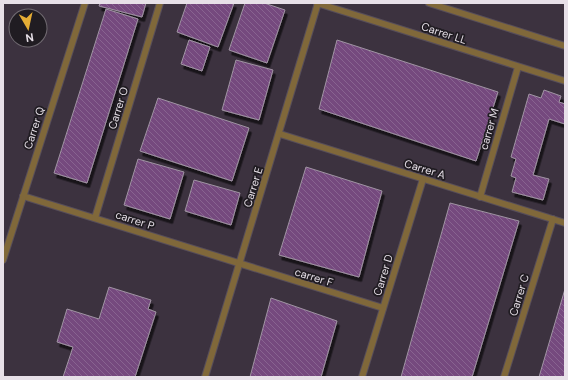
<svg xmlns="http://www.w3.org/2000/svg" width="568" height="380" font-family="'DM Sans',sans-serif">
<style>
.building{fill:url(#building-back-hatch);stroke:#a094a3;filter:url(#shadow)}
.lines{fill:none;stroke-linecap:round;stroke-linejoin:round}
.lane-casing{stroke:#574e5a;stroke-width:8}
.lane{stroke:#80683a;stroke-width:6}
.labels{text-anchor:middle;dominant-baseline:central;stroke-width:3.5;stroke-linejoin:round;paint-order:stroke}
.street-label{font-size:11px;fill:#e7e0e8;stroke:#201c22}
</style>
<defs>
<pattern id="building-back-hatch" width="6" height="6" patternUnits="userSpaceOnUse"><rect width="6" height="6" fill="#74497e"/><path d="M-1 5l2 2M0 0l6 6M5-1l2 2" fill="none" stroke="#886390"/></pattern>
<filter id="shadow"><feDropShadow dx="2.5" dy="4.5" stdDeviation="0" flood-color="#0009"/></filter>
</defs>
<rect width="100%" height="100%" fill="#3c323f"/>
<g class="building">
<path d="M100,3H146L142,17L99,6Z"/>
<path d="M187,3H234L218,47L177,32Z"/>
<path d="M245,3H264L285,10L267,63L229,50Z"/>
<path d="M106,9L138,19L87,183L54,173Z"/>
<path d="M189,40L210,47L202,71L181,64Z"/>
<path d="M337,40L498,92L476,161L319,109Z"/>
<path d="M236,60L273,70L259,120L222,110Z"/>
<path d="M544,90L561,96L559,102L565,104V124L549,119L533,175L549,179L543,200L512,192L516,178L511,176L516,159L511,157L529,94L541,98Z"/>
<path d="M158,98L249,128L232,181L140,151Z"/>
<path d="M138,159L184,172L170,219L124,205Z"/>
<path d="M306,167L382,191L359,277L279,255Z"/>
<path d="M194,180L240,193L231,225L185,211Z"/>
<path d="M450,203L519,221L472,377H401Z"/>
<path d="M109,287L151,300L148,309L156,312L135,377H63L73,347L57,342L67,309L99,319Z"/>
<path d="M565,289V377H539Z"/>
<path d="M271,298L337,321L321,377H250Z"/>
</g>
<g class="lines">
<g class="lane-casing">
<g id="lane">
<path d="M317,3L565,81"/>
<path d="M429,3L565,46"/>
<path d="M280,134L565,223"/>
<path d="M23,196L383,308"/>
<path d="M480,197L518,67"/>
<path d="M95,218L160,3"/>
<path d="M3,260L85,3"/>
<path d="M205,377L318,3"/>
<path d="M362,377L423,179"/>
<path d="M504,377L553,219"/>
</g>
</g>
<use href="#lane" class="lane"/>
</g>
<g class="labels">
<g class="street-label">
<text transform="translate(444 33) rotate(18)">Carrer LL</text>
<text transform="translate(118 108) rotate(-73)">Carrer O</text>
<text transform="translate(34 128) rotate(-72)">Carrer Q</text>
<text transform="translate(489 129) rotate(-74)">carrer M</text>
<text transform="translate(425 169) rotate(17)">Carrer A</text>
<text transform="translate(253 187) rotate(-73)">Carrer E</text>
<text transform="translate(135 220) rotate(18)">carrer P</text>
<text transform="translate(383 275) rotate(-73)">Carrer D</text>
<text transform="translate(314 277) rotate(17)">carrer F</text>
<text transform="translate(519 295) rotate(-73)">Carrer C</text>
</g>
</g>
<rect width="568" height="380" fill="none" stroke="#e7e0e8" stroke-width="8"/>
<g transform="translate(28 28) rotate(171)"><circle r="19" fill="#201c22" stroke="#706a71"/>
<path d="M0-3L7 15L0 10L-7 15Z" fill="#e5ad35"/>
<text y="-6" font-size="11" font-weight="bold" text-anchor="middle" fill="#e7e0e8">N</text>
</g>
</svg>
